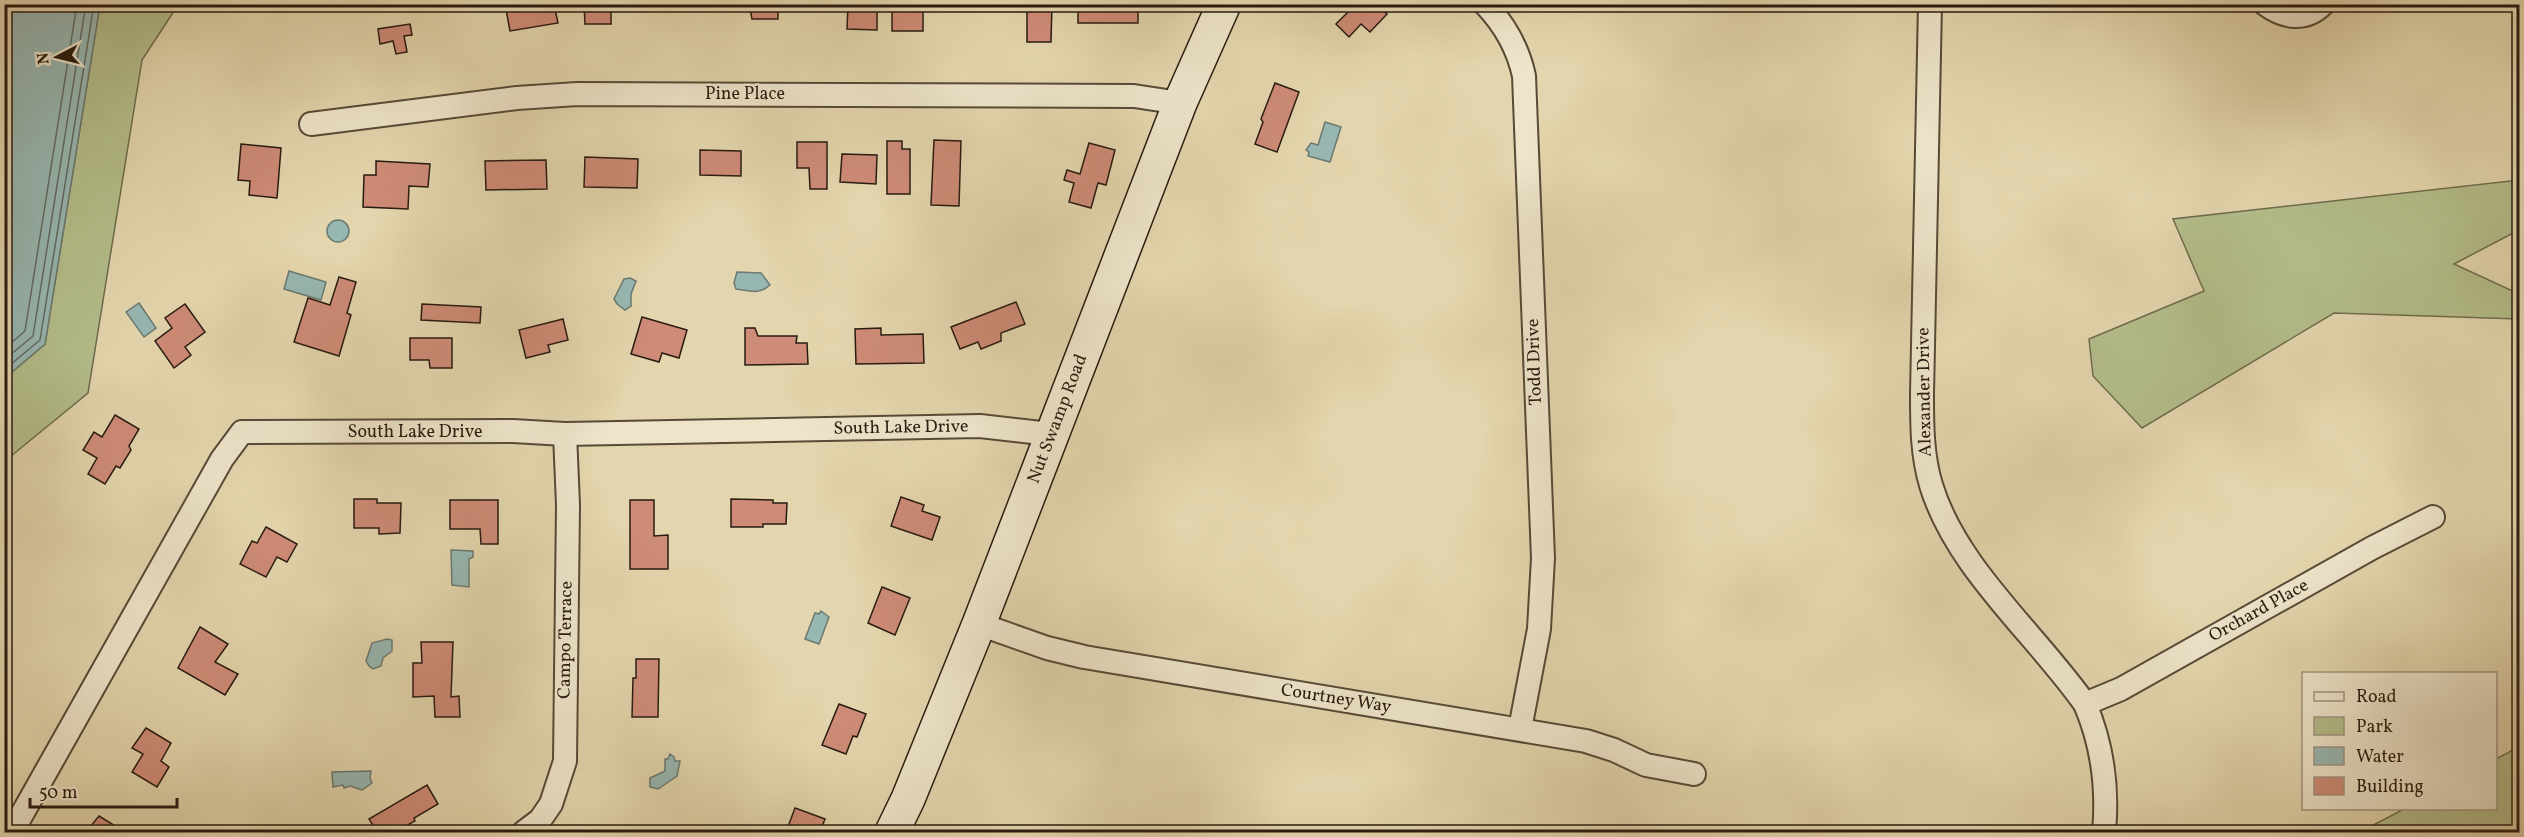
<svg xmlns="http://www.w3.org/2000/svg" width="2524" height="837" font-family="Vollkorn,serif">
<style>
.green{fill:#b3bd8a;stroke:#6e6c4d;stroke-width:1.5}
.water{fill:#97b7b2;stroke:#6b7971;stroke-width:1.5}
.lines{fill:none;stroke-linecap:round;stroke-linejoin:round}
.shore{stroke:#606961;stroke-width:1.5}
.building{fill:#ce8b77;stroke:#281b10;stroke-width:1.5}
.street-casing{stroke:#574a37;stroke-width:26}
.secondary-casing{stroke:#281b10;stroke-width:36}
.street{stroke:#ede4ca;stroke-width:22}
.secondary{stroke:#ede4ca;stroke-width:33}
.labels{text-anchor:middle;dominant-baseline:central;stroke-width:4.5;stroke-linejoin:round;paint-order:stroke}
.street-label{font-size:18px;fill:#281b10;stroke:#ede4ca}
</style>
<rect width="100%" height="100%" fill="#e3d5ad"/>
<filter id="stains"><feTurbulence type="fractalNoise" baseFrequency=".00333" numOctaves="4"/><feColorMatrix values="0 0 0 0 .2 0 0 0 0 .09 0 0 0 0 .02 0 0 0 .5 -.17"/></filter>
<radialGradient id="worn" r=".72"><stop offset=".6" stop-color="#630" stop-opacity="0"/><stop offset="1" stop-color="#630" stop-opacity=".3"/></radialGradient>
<g class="green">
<path d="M100,5H178L142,60L88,393L5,461V378L45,344Z"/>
<path d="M2519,180V230L2454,264L2519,294V319L2334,313L2142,428L2093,376L2089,339L2204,291L2173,219Z"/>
<path d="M2519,744L2518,832H2360L2404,809L2496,808V759L2515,749Z"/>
</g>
<g class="water">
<path d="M5,4L100,5L45,344L5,378Z"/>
<path d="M1325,122L1341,127L1330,162L1308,156L1309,152L1306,150L1311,143L1318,145Z"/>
<circle cx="338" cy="231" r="11"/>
<path d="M289,271L326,282L321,300L284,289Z"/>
<path d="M737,272L761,273L770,285C759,295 750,291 736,289L734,283Z"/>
<path d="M630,278L636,281L631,294V306L625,310L617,304L614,299L624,279Z"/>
<path d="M139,303L156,328L144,337L126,312Z"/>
<path d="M451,550L473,551V557L469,559V587L452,585Z"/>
<path d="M821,611L829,617L819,644L805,639L815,613L819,614Z"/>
<path d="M387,639L392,640V651L383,658L381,666L373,669L369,666L366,661L372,643Z"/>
<path d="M670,754L674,757L675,761H680L677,776L658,789L650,787V778L665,771V759H668Z"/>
<path d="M371,771L370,778L372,783L362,790L350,786L344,788L343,785L333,787L332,772Z"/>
</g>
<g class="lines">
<g class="shore">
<path d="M4,349L25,331L77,4"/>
<path d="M4,360L33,336L86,4"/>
<path d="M4,370L40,340L94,4"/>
</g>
</g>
<g class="building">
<path d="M505,4H554L558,23L510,31Z"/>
<path d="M584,4H664V5L611,6V24H585Z"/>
<path d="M749,4H778V19H752Z"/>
<path d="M848,4H877V30L847,29Z"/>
<rect x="892" y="4" width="31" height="27"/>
<path d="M1027,4H1052L1051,42H1027Z"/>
<rect x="1078" y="4" width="60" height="19"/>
<path d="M1344,4H1377L1387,14L1370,32L1361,24L1349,37L1336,24L1348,12L1343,6Z"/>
<path d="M410,24L412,35L404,36L407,52L396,54L393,41L380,44L378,29Z"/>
<path d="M1275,83L1299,92L1277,152L1255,144L1263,122L1261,119Z"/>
<path d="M934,140L961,141L959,206L931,205Z"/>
<path d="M887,141H902V149H910V194H887Z"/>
<path d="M797,142H827V189H810L809,168H797Z"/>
<path d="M1089,143L1115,150L1106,185L1098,183L1091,208L1069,202L1074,183L1064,180L1067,170L1080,174Z"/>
<path d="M241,144L281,148L277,198L249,195L250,181L238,180Z"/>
<path d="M700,150L741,151V176L700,175Z"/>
<path d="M842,154L877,155L876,184L840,182Z"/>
<path d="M585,157L638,159L637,188L584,187Z"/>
<path d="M546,160L547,189L486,190L485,161Z"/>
<path d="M376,161L430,164L428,187L409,186L408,209L363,207L364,175H376Z"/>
<path d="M339,277L356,282L347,313L351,315L339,356L294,342L308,298L330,305Z"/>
<path d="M1016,302L1025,324L1001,333V341L981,349L978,342L960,349L951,327Z"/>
<path d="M185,304L205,332L185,347L191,355L174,368L155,341L172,328L165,318Z"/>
<path d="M422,304L481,307L480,323L421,320Z"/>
<path d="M642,317L687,330L679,358L662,353L659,362L631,354Z"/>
<path d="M563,319L568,340L548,345L550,352L526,358L519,330Z"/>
<path d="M745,328H755L758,336H797L796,343H807L808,364L745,365Z"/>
<path d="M881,328V335L923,334L924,363L856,364L855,329Z"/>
<path d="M410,338H452V368H430L429,360H410Z"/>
<path d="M115,415L139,429L129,446L131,450L120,468L116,466L105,484L88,474L97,458L83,450L94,432L102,437Z"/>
<path d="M901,497L924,505L922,511L940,517L932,540L891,526Z"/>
<path d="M354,499H377V503H401L400,533L379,534V528H354Z"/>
<path d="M731,499L773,500V503H787L786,524H763V527H731Z"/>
<path d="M450,500H498V544H481L480,529H450Z"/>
<path d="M630,500H654V536L668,535V569H630Z"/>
<path d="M266,527L297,544L287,562L277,557L266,577L240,564L252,541L257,543Z"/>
<path d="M882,587L910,598L895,635L868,623Z"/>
<path d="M200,627L228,644L215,662L238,674L225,695L178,668Z"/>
<path d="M421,642H453L451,697L459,696L460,717H435L434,696L413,697V663H422Z"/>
<path d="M636,659H659L658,717H632L633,678H636Z"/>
<path d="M839,704L866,714L857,737L853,736L846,754L822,745Z"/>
<path d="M146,728L171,743L161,761L169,767L157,787L132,772L143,754L132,748Z"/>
<path d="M427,785L438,804L414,818L415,821L395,832H377L369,819Z"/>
<path d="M795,808L825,819L820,832H786Z"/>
<path d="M99,816L120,829L118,832H86Z"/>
</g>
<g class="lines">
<g class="street-casing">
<g id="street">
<path d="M1485,4C1505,25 1518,48 1524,76L1543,558L1539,629L1520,729"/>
<path d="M1930,4L1922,394C1922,425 1922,455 1931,485C1956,568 2036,634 2085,704C2103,746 2108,788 2104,832"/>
<path d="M2265,4C2284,18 2305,22 2323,4"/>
<path d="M311,124L517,98L577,94L1134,96L1180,103"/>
<path d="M979,624L1047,648L1084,657L1586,741L1614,750L1646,765L1694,774"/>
<path d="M2085,704L2121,689L2372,548L2433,517"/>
<path d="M12,832L222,459L242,432L513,431L565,434L980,426L1050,434"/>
<path d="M524,832L540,820L551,804L565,761L568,505L565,434"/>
</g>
</g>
<g class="secondary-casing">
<path id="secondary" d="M892,832L908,799L979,624L1180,103L1224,4"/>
</g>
<use href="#street" class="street"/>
<use href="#secondary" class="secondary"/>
</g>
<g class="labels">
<g class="street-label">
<text x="745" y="94">Pine Place</text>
<text transform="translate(1535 362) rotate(-92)">Todd Drive</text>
<text transform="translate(1925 392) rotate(-91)">Alexander Drive</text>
<text transform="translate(1058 419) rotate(-69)">Nut Swamp Road</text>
<text transform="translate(901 428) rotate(-1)">South Lake Drive</text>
<text x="415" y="432">South Lake Drive</text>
<text transform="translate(2259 611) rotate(-29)">Orchard Place</text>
<text transform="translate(566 640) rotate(-89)">Campo Terrace</text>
<text transform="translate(1336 699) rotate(9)">Courtney Way</text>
</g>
</g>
<rect width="2524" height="837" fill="none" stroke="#e3d5ad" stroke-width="24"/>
<rect x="6" y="6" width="2512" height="825" fill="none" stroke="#281b10" stroke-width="3"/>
<rect x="12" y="12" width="2500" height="813" fill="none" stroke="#281b10" stroke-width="1.5"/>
<rect x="2302" y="672" width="195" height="138" fill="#ede4ca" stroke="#9e9480" stroke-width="1.5"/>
<rect x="2314" y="692" width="30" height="9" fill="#ede4ca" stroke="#9e9480" stroke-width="1.5"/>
<text x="2356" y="702" font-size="18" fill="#281b10">Road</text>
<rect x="2314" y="717" width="30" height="18" fill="#b3bd8a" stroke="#9e9480" stroke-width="1.5"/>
<text x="2356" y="732" font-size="18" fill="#281b10">Park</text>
<rect x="2314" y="747" width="30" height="18" fill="#97b7b2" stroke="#9e9480" stroke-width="1.5"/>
<text x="2356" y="762" font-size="18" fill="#281b10">Water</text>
<rect x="2314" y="777" width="30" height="18" fill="#ce8b77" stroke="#9e9480" stroke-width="1.5"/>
<text x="2356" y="792" font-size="18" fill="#281b10">Building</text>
<g transform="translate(57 57) rotate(263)" stroke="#ede4ca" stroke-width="4.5" paint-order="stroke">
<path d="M0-4.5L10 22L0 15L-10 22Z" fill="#281b10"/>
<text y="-9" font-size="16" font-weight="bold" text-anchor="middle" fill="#281b10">N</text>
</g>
<path d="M30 798v9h147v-9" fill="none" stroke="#281b10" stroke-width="3"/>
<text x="39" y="798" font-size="18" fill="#281b10" stroke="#ede4ca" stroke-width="4.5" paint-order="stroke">50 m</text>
<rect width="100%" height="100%" filter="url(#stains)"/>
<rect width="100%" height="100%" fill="url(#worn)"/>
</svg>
